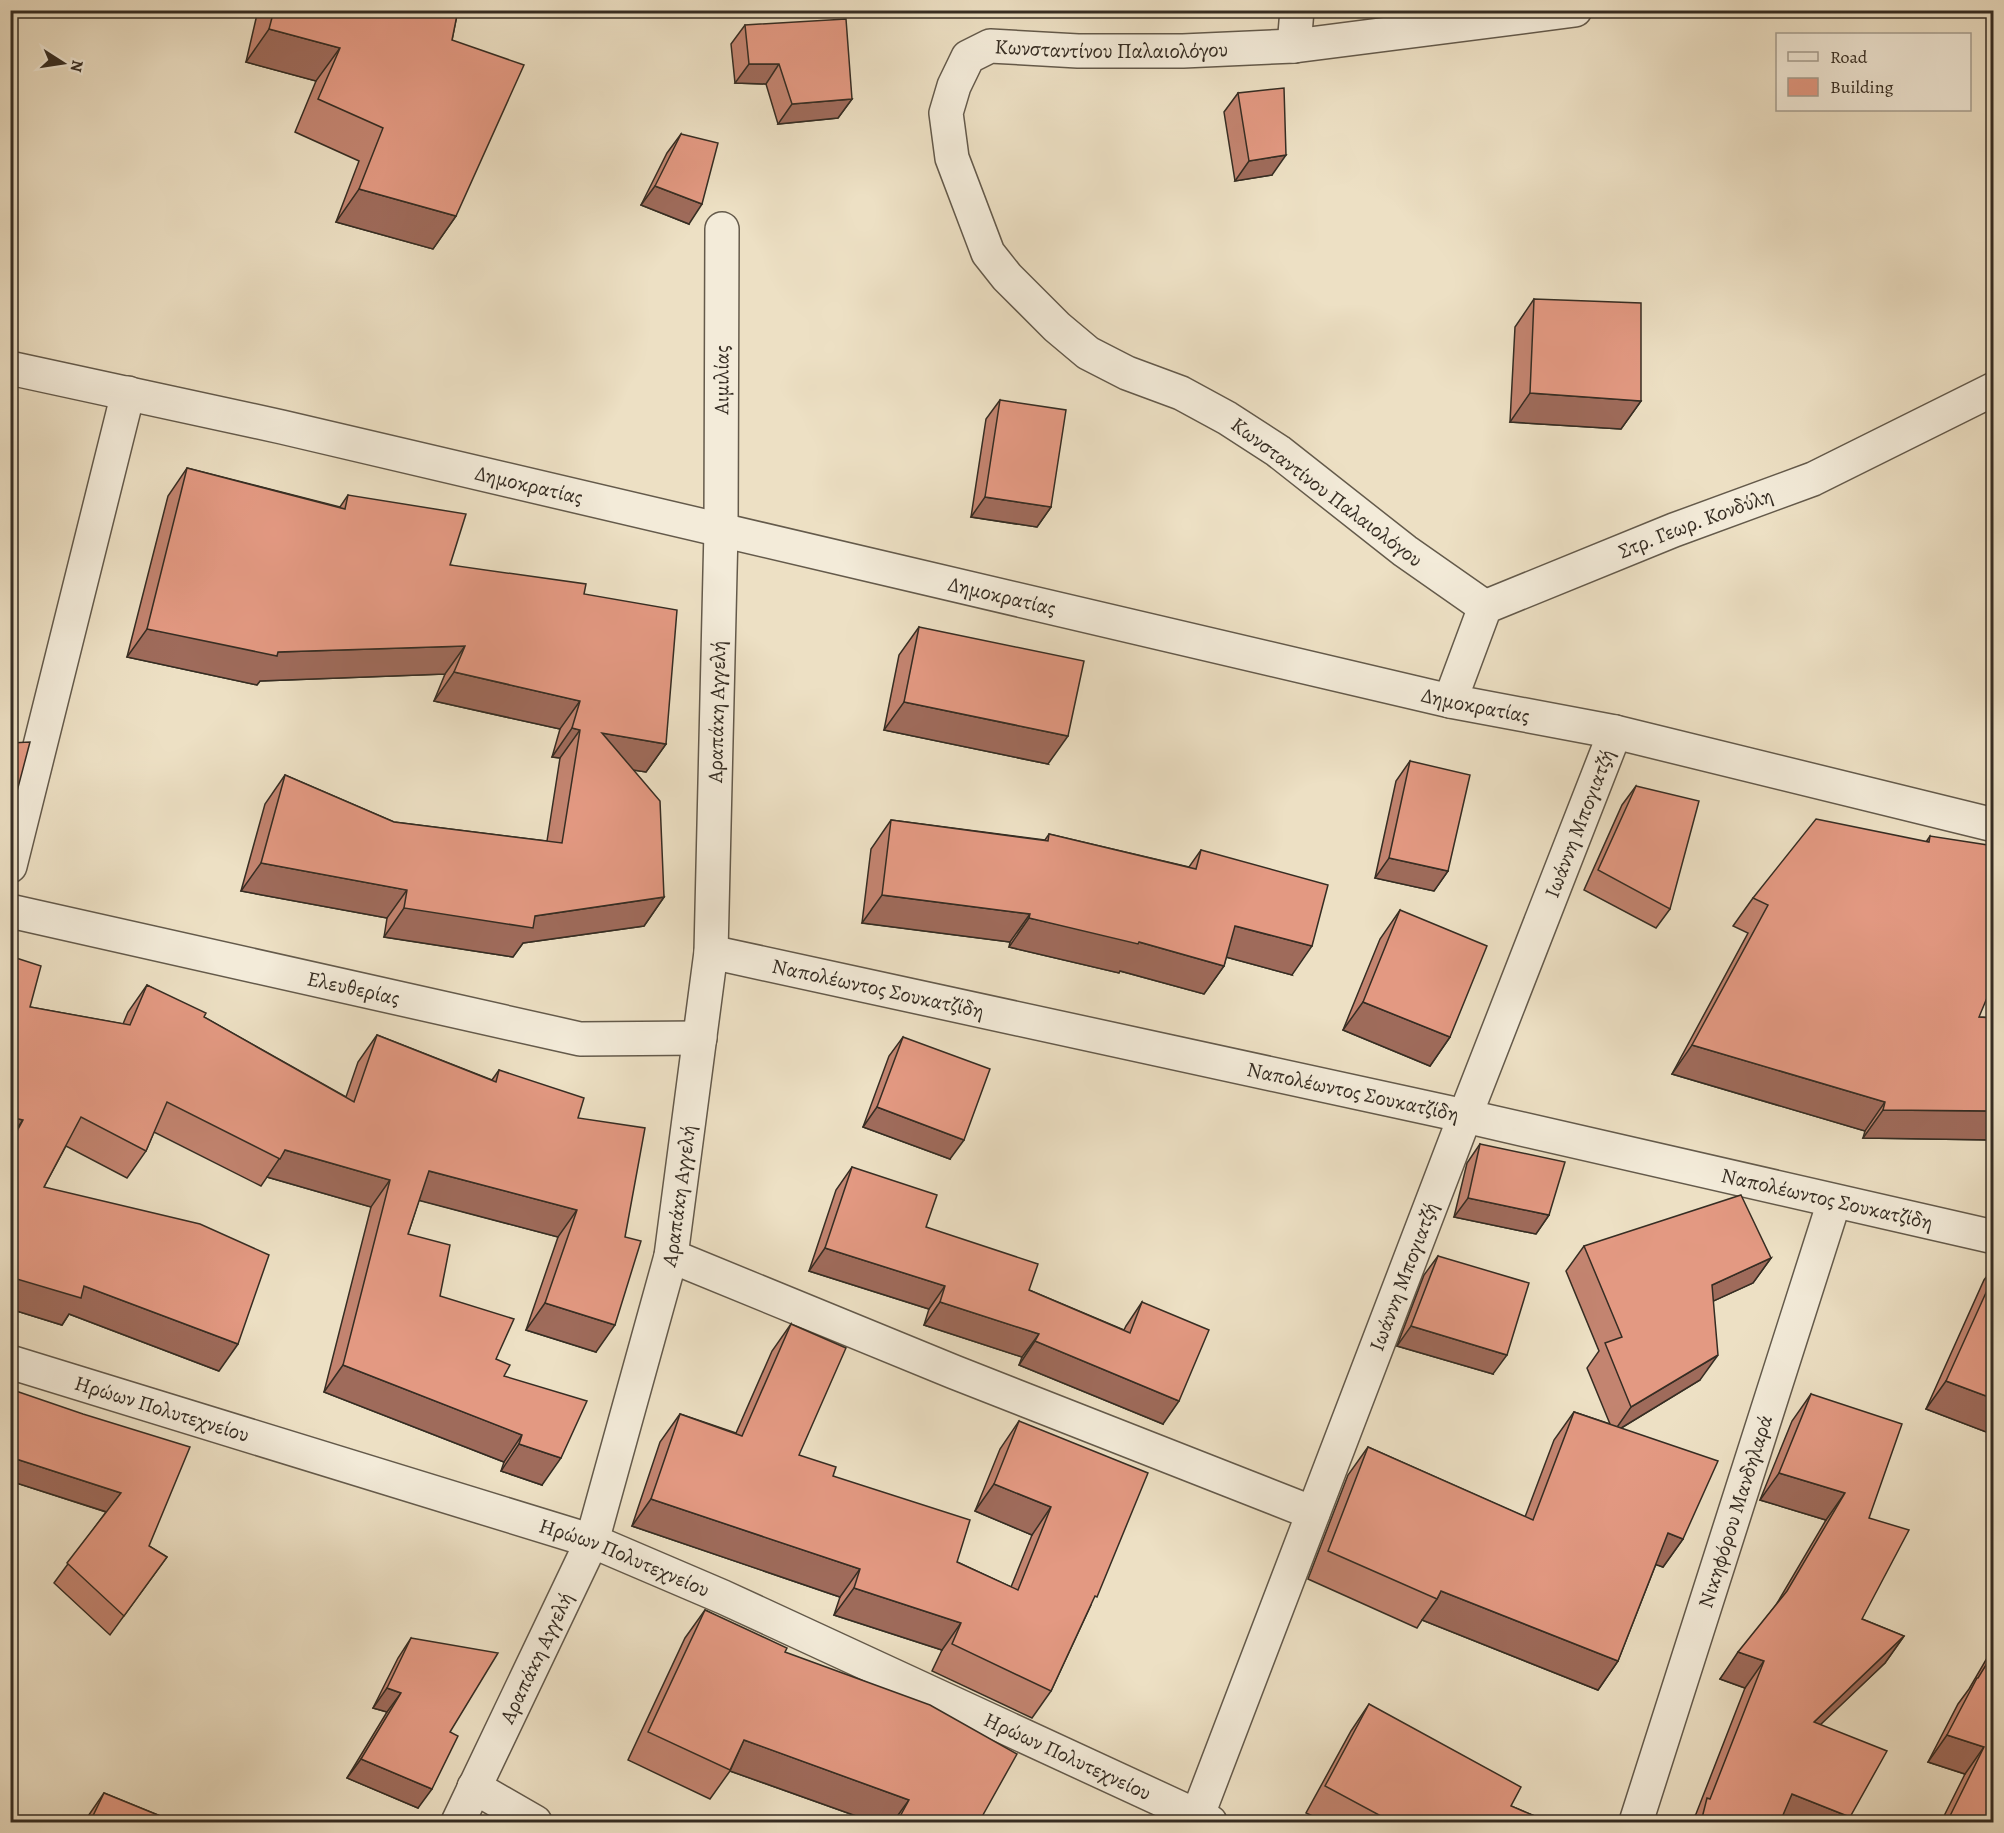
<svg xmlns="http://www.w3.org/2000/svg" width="2004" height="1833" font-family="Alegreya,serif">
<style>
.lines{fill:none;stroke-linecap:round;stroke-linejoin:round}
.minor-casing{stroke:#645a4b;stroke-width:36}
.minor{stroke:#f3ebd9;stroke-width:33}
.wall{fill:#c38470;stroke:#362d23;stroke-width:1.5}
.shaded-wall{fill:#9f6b5b;stroke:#362d23;stroke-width:1.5}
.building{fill:#e39982;stroke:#362d23;stroke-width:1.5}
.labels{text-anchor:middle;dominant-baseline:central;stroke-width:4.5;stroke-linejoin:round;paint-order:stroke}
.street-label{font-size:21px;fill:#362d23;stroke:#f3ebd9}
</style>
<rect width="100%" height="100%" fill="#ede0c4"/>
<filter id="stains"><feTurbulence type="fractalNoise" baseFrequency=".00333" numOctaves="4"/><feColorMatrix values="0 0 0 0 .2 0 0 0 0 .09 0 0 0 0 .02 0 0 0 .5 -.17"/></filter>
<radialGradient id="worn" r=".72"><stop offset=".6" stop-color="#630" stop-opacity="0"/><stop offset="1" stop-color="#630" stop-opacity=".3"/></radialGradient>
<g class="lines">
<g class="minor-casing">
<g id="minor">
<path d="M1294,46L1297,10"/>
<path id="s1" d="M10,368L282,427L1450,701L1615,732L1994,825"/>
<path id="s2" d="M1485,607L1405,551L1278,451L1227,418L1181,393L1127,373L1088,353L1057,327L1007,277L988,253L952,158L946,113L954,86L968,57L990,46L1078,51H1183L1294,46L1575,10"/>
<path id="s3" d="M1450,701L1485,607L1674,530L1813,479L1994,389"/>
<path d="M10,866L128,393"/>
<path id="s4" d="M10,911L580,1039L700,1038"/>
<path id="s5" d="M711,952L1465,1116L1994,1237"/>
<path d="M671,1256L954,1372L1313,1513"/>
<path id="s6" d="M10,1362L592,1541L723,1597L1210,1822"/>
<path d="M474,1787L535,1822"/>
<path id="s7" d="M458,1822L592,1541L671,1256L711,952L721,530L722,229"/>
<path id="s8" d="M1195,1822L1465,1116L1615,732"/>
<path id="s9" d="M1636,1822L1834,1202"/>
</g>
</g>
<use href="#minor" class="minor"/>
</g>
<g class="wall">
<path d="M258,10H458L452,40L456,216L433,249L336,222L359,161L295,132L316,81L246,62Z"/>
<path d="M745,25L852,99L838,118L778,124L766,84L735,83L731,44Z"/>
<path d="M1238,93L1272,175L1235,181L1224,112Z"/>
<path d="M681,134L689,224L641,205L667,153Z"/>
<path d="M1534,299L1641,401L1621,429L1510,422L1515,327Z"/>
<path d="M1000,400L1051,507L1037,527L971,517L986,419Z"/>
<path d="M187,468L340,507L348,495L450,565L584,594L666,744L646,772L633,770L664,897L644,926L523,943L513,957L384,937L387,918L241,891L265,804L285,775L394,822L547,841L560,758L552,757L560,729L434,701L445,674L260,681L257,685L127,657L168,496Z"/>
<path d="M919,627L1048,764L884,730L899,655Z"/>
<path d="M1410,761L1448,871L1434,891L1375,878L1396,781Z"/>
<path d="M1636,786L1670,909L1656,928L1584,890L1622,805Z"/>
<path d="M891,820L1045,840L1049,834L1189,867L1201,850L1292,975L1226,957L1224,966L1204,994L1120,971L1119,973L1009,947L1010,942L862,923L871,849Z"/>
<path d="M1930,836L1979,1017L1994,1018V1140L1863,1138L1865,1131L1672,1074L1748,933L1733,926L1753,898L1926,842Z"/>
<path d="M1400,910L1450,1037L1430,1066L1343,1030L1380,939Z"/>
<path d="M10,956L30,1007L123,1024L128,1012L147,985L346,1097L358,1062L377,1035L492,1080L499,1070L578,1118L596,1352L526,1330L558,1237L419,1200L408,1234L440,1296L496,1359L504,1376L542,1485L501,1471L504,1462L324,1392L371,1207L267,1177L261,1186L154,1132L146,1151L127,1178L66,1146L44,1187L219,1371L69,1314L62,1325L10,1309Z"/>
<path d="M903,1037L950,1159L863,1127L889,1056Z"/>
<path d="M1480,1144L1549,1215L1536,1234L1454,1217L1467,1163Z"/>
<path d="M852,1167L926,1227L1029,1290L1124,1330L1126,1326L1142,1302L1163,1424L1019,1365L1022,1357L924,1325L929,1309L809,1271L836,1190Z"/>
<path d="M1584,1246L1771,1258L1753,1283L1713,1301L1700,1380L1621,1428L1683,1539L1663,1567L1656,1564L1618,1661L1598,1690L1422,1620L1417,1628L1308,1579L1348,1475L1368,1447L1525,1517L1554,1440L1574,1412L1610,1424L1587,1368L1599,1351L1566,1271Z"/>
<path d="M1438,1256L1493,1374L1397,1346L1424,1275Z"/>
<path d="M1994,1267V1435L1926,1409L1984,1280Z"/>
<path d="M791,1324L799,1455L833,1476L957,1562L1011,1587L1032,1535L975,1511L1000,1449L1019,1421L1091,1605L1051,1691L1032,1718L932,1671L942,1650L834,1615L840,1597L632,1526L660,1442L680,1414L736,1433L772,1351Z"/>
<path d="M10,1389L149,1546L167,1557L110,1635L54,1583L106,1512L10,1481Z"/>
<path d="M1811,1394L1869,1518L1862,1619L1904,1636L1885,1663L1820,1724L1850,1817L1846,1822H1690L1696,1814L1745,1688L1720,1679L1776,1605L1826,1520L1760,1500L1792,1421Z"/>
<path d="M705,1610L785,1652L979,1822H873L730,1771L710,1799L628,1760L685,1638Z"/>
<path d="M411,1638L450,1732L418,1808L347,1778L387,1712L373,1708L398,1658Z"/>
<path d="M1994,1646V1822H1941L1965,1774L1928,1762L1958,1704L1969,1689Z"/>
<path d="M1369,1704L1511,1806L1549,1822H1325L1306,1813L1351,1731Z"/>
<path d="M104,1793L175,1822H84Z"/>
</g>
<g class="shaded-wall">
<path d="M269,29L340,48L316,81L246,62Z"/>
<path d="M749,64H779L766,84L735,83Z"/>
<path d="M852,99L838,118L778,124L792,104Z"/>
<path d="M1286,155L1272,175L1235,181L1249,161Z"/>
<path d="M655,186L702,204L689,224L641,205Z"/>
<path d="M359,189L456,216L433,249L336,222Z"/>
<path d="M1530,393L1641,401L1621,429L1510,422Z"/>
<path d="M985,497L1051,507L1037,527L971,517Z"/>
<path d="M147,629L278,652L465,646L445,674L260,681L257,685L127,657Z"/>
<path d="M454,672L580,701L560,729L434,701Z"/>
<path d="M904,702L1068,736L1048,764L884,730Z"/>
<path d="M572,728L580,730L560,758L552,757Z"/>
<path d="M602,733L666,744L646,772L582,762Z"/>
<path d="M1389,858L1448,871L1434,891L1375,878Z"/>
<path d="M261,863L407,890L387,918L241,891Z"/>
<path d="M882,895L1030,914L1010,942L862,923Z"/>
<path d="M664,897L644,926L523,943L513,957L384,937L404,908L535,916Z"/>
<path d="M1029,918L1139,942L1224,966L1204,994L1120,971L1119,973L1009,947Z"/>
<path d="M1235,926L1312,946L1292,975L1215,954Z"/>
<path d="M1363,1002L1450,1037L1430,1066L1343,1030Z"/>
<path d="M1692,1045L1885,1102L1865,1131L1672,1074Z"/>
<path d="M877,1107L964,1140L950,1159L863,1127Z"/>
<path d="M1883,1110L1994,1111V1140L1863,1138Z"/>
<path d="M10,1117L23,1120L10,1138Z"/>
<path d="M285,1150L390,1180L371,1207L267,1177Z"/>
<path d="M429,1171L577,1210L558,1237L410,1198Z"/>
<path d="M1468,1198L1549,1215L1536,1234L1454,1217Z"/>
<path d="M825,1248L945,1286L929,1309L809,1271Z"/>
<path d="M1771,1258L1753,1283L1694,1310L1712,1285Z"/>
<path d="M10,1277L84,1286L238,1344L219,1371L69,1314L62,1325L10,1309Z"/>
<path d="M940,1302L1039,1334L1022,1357L924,1325Z"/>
<path d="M545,1303L615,1325L596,1352L526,1330Z"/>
<path d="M1411,1326L1507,1355L1493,1374L1397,1346Z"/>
<path d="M1035,1341L1179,1401L1163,1424L1019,1365Z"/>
<path d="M1718,1355L1700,1380L1613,1433L1631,1407Z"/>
<path d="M343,1365L522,1435L504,1462L324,1392Z"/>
<path d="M1946,1381L1994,1399V1435L1926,1409Z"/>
<path d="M519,1444L561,1458L542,1485L501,1471Z"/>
<path d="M10,1457L121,1493L107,1512L10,1481Z"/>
<path d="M1779,1473L1845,1493L1826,1520L1760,1500Z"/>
<path d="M994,1484L1051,1507L1032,1535L975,1511Z"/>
<path d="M651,1499L860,1569L840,1597L632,1526Z"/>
<path d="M1668,1533L1683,1539L1663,1567L1648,1562Z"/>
<path d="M854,1588L961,1623L942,1650L834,1615Z"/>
<path d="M1441,1591L1618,1661L1598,1690L1422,1620L1437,1599Z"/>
<path d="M1904,1636L1885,1663L1795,1749L1814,1722Z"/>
<path d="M1738,1652L1764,1661L1745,1688L1720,1679Z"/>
<path d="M387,1688L401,1693L387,1712L373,1708Z"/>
<path d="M1947,1735L1984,1747L1965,1774L1928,1762Z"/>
<path d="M744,1740L909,1800L893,1822H873L730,1771Z"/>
<path d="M361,1759L432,1789L418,1808L347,1778Z"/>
<path d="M1792,1794L1850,1817L1846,1822H1777Z"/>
</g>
<g class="building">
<path d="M274,10H458L452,40L524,65L456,216L359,189L383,128L318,99L340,48L269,29Z"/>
<path d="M846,19L852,99L792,104L779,64H749L745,25Z"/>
<path d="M1284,88L1286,155L1249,161L1238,93Z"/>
<path d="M681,134L718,143L702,204L655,186Z"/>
<path d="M1534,299L1641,303V401L1530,393Z"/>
<path d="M1000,400L1066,410L1051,507L985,497Z"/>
<path d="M187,468L345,509L348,495L466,514L450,565L586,584L584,594L677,610L666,744L602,733L660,801L664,897L535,916L533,928L404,908L407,890L261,863L285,775L394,822L562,843L580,730L572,728L580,701L454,672L465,646L278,652L277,656L147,629Z"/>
<path d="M919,627L1084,661L1068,736L904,702Z"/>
<path d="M30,742L11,814H10V743Z"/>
<path d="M1410,761L1470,775L1448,871L1389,858Z"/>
<path d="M1636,786L1699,801L1670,909L1598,870Z"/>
<path d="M1816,819L1929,842L1930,836L1994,846V981L1979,1017L1994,1018V1111L1883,1110L1885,1102L1692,1045L1768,905L1753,898Z"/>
<path d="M891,820L1048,841L1049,834L1196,869L1201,850L1328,885L1312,946L1235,926L1224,966L1139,942L1138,944L1029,918L1030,914L882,895Z"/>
<path d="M1400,910L1487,946L1450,1037L1363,1002Z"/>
<path d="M10,956L41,966L30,1007L130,1025L147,985L206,1013L204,1017L354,1102L377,1035L496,1082L499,1070L584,1098L578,1118L645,1128L625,1237L641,1241L615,1325L545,1303L577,1210L429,1171L408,1234L450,1245L440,1296L514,1319L496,1359L510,1365L504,1376L587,1401L561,1458L519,1444L522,1435L343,1365L390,1180L285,1150L280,1159L167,1102L146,1151L81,1117L44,1187L200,1224L269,1255L238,1344L84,1286L81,1298L10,1277V1144L23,1120L10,1117Z"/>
<path d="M903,1037L990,1069L964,1140L877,1107Z"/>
<path d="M1480,1144L1565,1162L1549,1215L1468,1198Z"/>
<path d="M852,1167L937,1195L926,1227L1038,1264L1029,1290L1130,1333L1142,1302L1209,1330L1179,1401L1035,1341L1039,1334L940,1302L945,1286L825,1248Z"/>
<path d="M1741,1195L1771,1258L1712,1285L1718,1355L1631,1407L1605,1343L1622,1337L1584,1246Z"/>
<path d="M1438,1256L1529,1283L1507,1355L1411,1326Z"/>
<path d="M1994,1275V1399L1946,1381Z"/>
<path d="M791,1324L846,1348L799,1455L836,1467L833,1476L970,1520L957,1562L1018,1590L1051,1507L994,1484L1019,1421L1148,1473L1097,1597L1095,1596L1051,1691L952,1644L961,1623L854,1588L860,1569L651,1499L680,1414L742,1436Z"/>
<path d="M10,1389L83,1414L190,1447L149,1546L167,1557L124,1616L67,1563L121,1493L10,1457Z"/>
<path d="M1811,1394L1902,1424L1869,1518L1909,1530L1862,1619L1904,1636L1814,1722L1887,1751L1850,1817L1792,1794L1780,1822H1701L1707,1798L1710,1799L1764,1661L1738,1652L1787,1591L1845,1493L1779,1473Z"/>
<path d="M1574,1412L1718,1461L1683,1539L1668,1533L1618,1661L1441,1591L1437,1599L1328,1551L1368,1447L1533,1520Z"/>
<path d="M705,1610L787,1648L785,1652L930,1705L1017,1754L979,1822H897L909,1800L744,1740L730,1770L648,1732Z"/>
<path d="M411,1638L498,1653L450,1732L458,1736L432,1789L361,1759L401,1693L387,1688Z"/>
<path d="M1994,1652V1822H1947L1984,1747L1947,1735L1977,1678H1978Z"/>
<path d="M1369,1704L1521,1787L1511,1806L1549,1822H1392L1325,1786Z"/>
<path d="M104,1793L175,1822H90Z"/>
</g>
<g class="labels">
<g class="street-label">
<text stroke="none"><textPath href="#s2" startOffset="969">Κωνσταντίνου Παλαιολόγου</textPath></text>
<text stroke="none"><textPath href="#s7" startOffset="1486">Αιμιλίας</textPath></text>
<text stroke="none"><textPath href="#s1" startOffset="532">Δημοκρατίας</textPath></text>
<text transform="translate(1327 492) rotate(37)">Κωνσταντίνου Παλαιολόγου</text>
<text stroke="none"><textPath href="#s3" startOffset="327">Στρ. Γεωρ. Κονδύλη</textPath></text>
<text stroke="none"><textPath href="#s1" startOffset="1018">Δημοκρατίας</textPath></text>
<text stroke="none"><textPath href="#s1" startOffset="1504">Δημοκρατίας</textPath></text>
<text stroke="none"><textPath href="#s7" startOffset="1154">Αραπάκη Αγγελή</textPath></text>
<text stroke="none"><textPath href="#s8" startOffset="1070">Ιωάννη Μπογιατζή</textPath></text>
<text stroke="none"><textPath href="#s4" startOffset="352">Ελευθερίας</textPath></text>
<text stroke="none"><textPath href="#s5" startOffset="171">Ναπολέωντος Σουκατζίδη</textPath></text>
<text stroke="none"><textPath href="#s5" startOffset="657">Ναπολέωντος Σουκατζίδη</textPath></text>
<text stroke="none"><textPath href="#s7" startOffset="668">Αραπάκη Αγγελή</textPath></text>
<text stroke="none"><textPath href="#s5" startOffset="1143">Ναπολέωντος Σουκατζίδη</textPath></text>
<text stroke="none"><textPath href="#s8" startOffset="584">Ιωάννη Μπογιατζή</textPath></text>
<text stroke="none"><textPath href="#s6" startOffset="159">Ηρώων Πολυτεχνείου</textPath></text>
<text stroke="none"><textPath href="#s9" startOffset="326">Νικηφόρου Μανδηλαρά</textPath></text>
<text stroke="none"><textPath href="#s6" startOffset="645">Ηρώων Πολυτεχνείου</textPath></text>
<text stroke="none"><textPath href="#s7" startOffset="182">Αραπάκη Αγγελή</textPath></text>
<text stroke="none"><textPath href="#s6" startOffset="1131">Ηρώων Πολυτεχνείου</textPath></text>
</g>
</g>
<rect width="2004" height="1833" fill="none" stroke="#ede0c4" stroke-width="36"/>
<rect x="12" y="12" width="1980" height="1809" fill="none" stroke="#362d23" stroke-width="3"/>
<rect x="18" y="18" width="1968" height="1797" fill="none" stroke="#362d23" stroke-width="1.5"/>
<rect x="1776" y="33" width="195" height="78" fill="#f3ebd9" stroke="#a79f90" stroke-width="1.5"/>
<rect x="1788" y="52" width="30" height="9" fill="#f3ebd9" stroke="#a79f90" stroke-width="1.5"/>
<text x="1830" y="63" font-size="18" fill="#362d23">Road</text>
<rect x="1788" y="78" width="30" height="18" fill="#e39982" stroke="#a79f90" stroke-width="1.5"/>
<text x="1830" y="93" font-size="18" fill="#362d23">Building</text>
<g transform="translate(63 63) rotate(102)" stroke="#f3ebd9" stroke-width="4.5" paint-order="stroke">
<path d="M0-4.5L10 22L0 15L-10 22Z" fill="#362d23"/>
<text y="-9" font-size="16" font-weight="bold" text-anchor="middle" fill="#362d23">N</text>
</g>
<rect width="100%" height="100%" filter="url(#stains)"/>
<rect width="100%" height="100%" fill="url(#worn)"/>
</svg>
